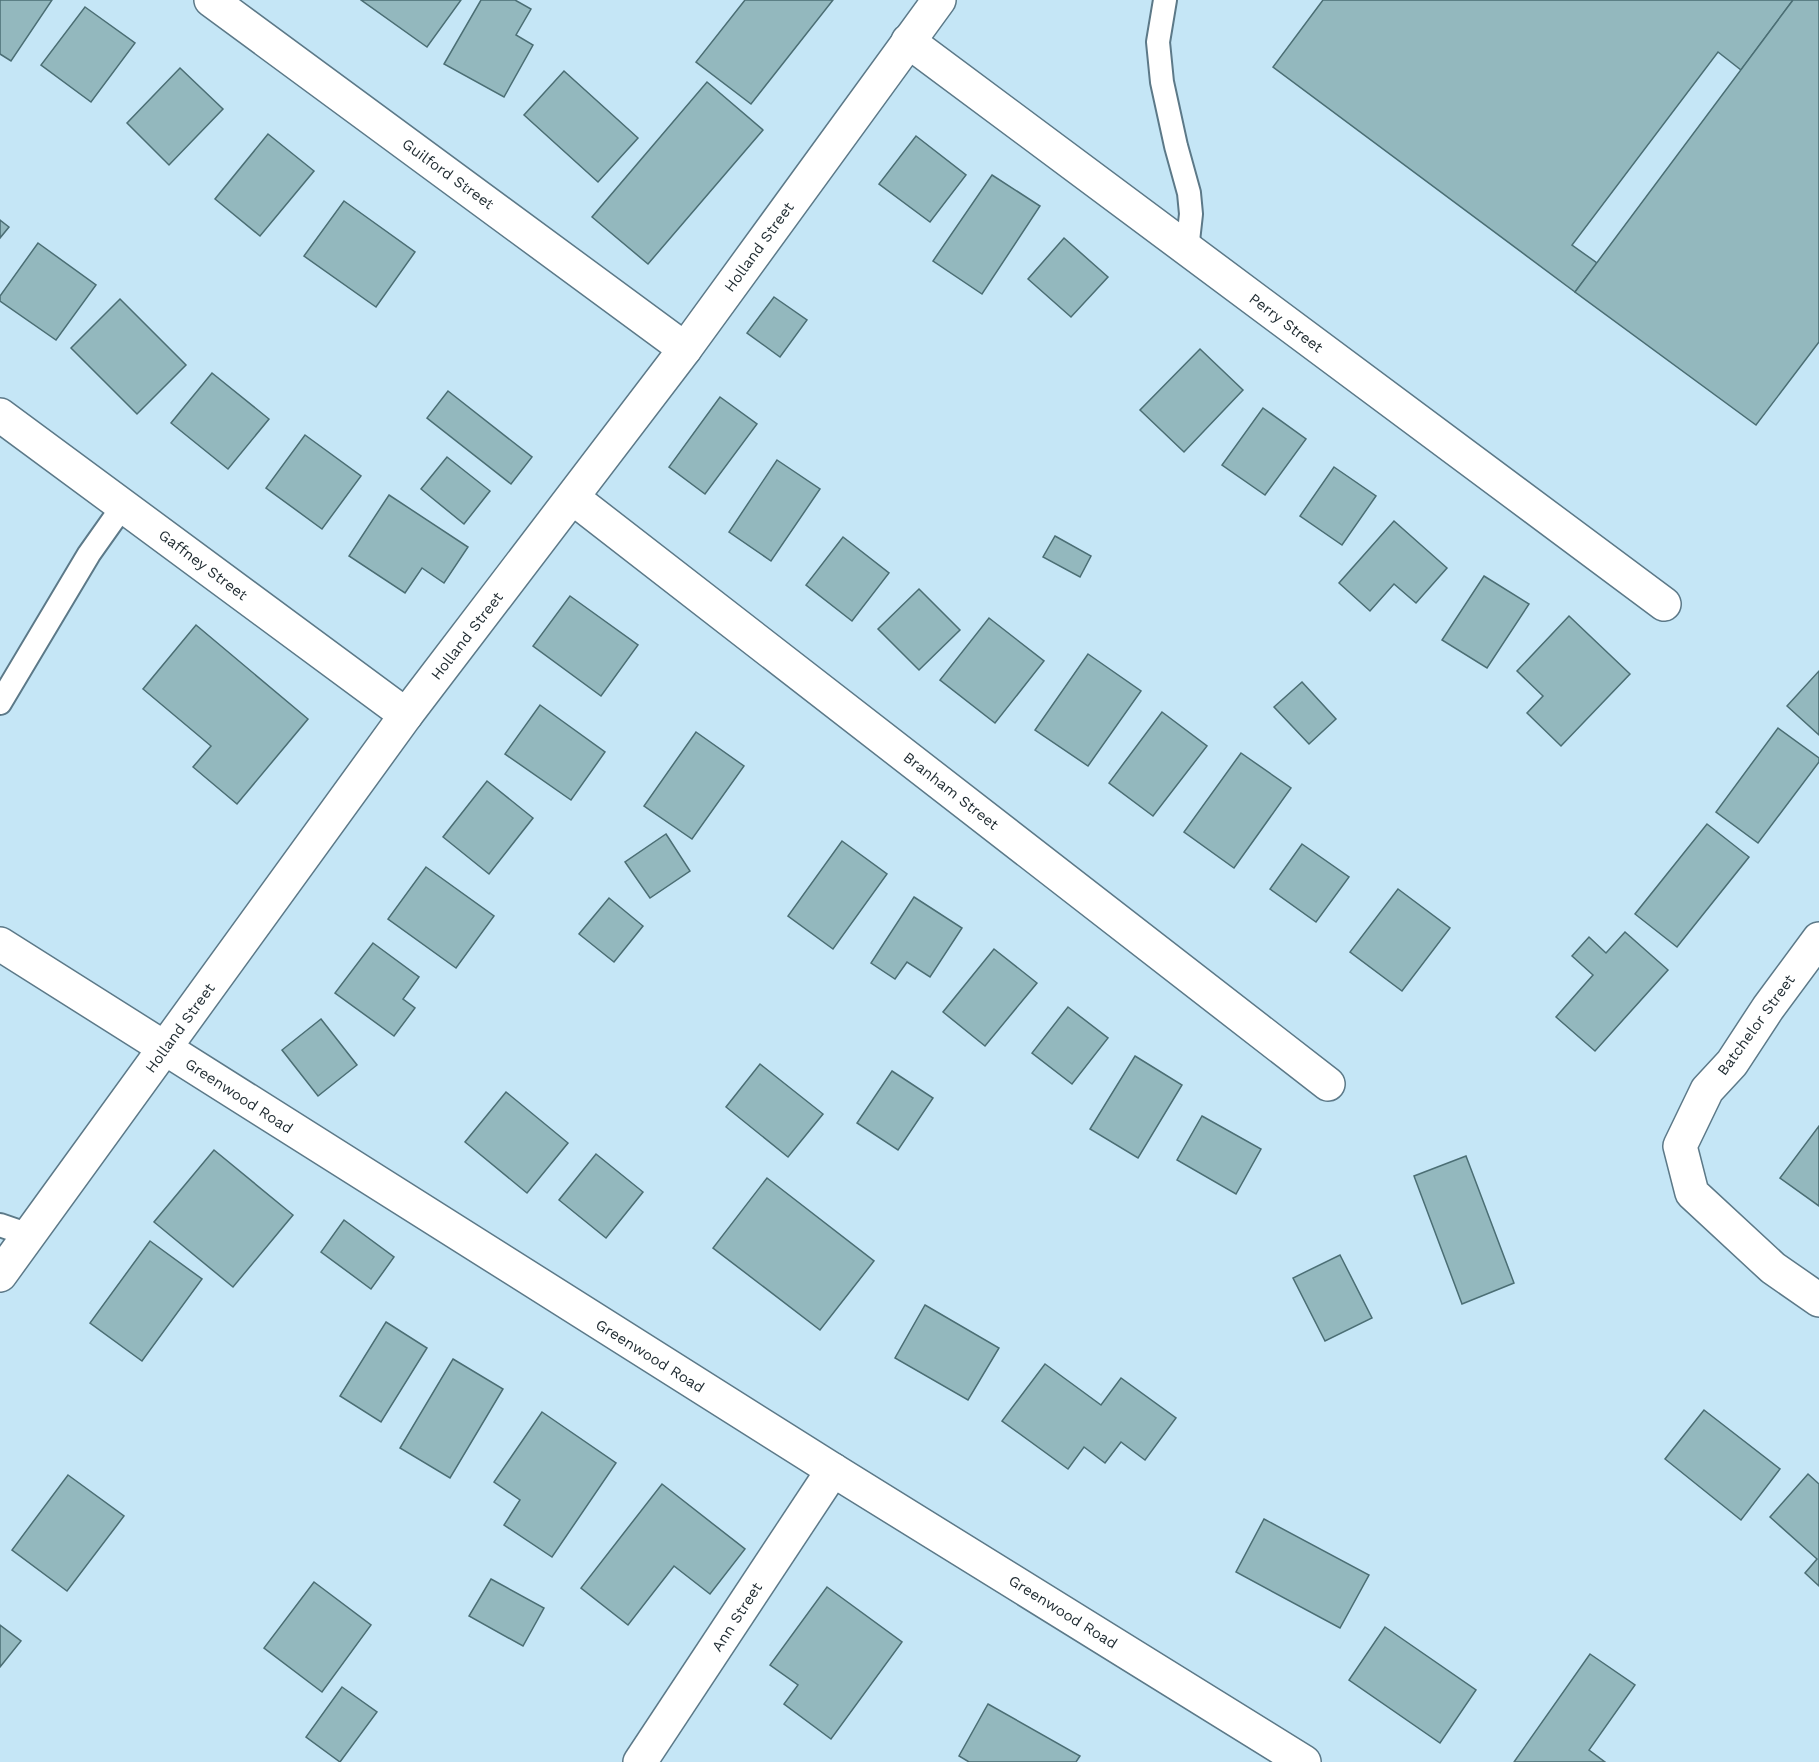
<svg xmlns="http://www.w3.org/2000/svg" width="1819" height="1762" font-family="'Work Sans',sans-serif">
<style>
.building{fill:#93b8be;stroke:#4b6e74;stroke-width:1.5}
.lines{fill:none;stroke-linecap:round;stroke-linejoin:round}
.lane-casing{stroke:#5c7988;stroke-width:26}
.street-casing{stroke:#5c7988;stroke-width:36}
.lane{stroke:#fff;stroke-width:22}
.street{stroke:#fff;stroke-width:33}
.labels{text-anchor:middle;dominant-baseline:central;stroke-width:4.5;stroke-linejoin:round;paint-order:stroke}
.street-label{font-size:15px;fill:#1f2b31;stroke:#fff}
</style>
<rect width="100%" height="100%" fill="#c5e6f6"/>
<g class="building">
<path d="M0,0H52L11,61L0,54Z"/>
<path d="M361,0H461L427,47Z"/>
<path d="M481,0H515L531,9L516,35L533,45L504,97L444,64Z"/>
<path d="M745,0H833L751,104L696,62Z"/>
<path d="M1323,0H1793L1741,70L1718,52L1572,245L1597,263L1575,292L1273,67Z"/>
<path d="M1793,0H1819V342L1756,425L1575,292Z"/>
<path d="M85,7L135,43L91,102L41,65Z"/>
<path d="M180,68L223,109L169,165L127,123Z"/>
<path d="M564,71L638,138L598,182L524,115Z"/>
<path d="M707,82L763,130L648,264L592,217Z"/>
<path d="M268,134L314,171L260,236L215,199Z"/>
<path d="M916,136L966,175L930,222L879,184Z"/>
<path d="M992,175L1040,206L982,294L933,261Z"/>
<path d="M344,201L415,252L376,307L304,256Z"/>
<path d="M0,220L9,227L0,238Z"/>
<path d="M1064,238L1108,277L1071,317L1028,279Z"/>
<path d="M38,243L96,285L56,340L0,301V296Z"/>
<path d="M774,297L807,320L780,357L747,333Z"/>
<path d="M120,299L186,365L137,414L71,348Z"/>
<path d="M1200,349L1243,390L1184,452L1140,410Z"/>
<path d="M212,373L269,419L228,469L171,423Z"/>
<path d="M448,391L532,457L511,484L427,418Z"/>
<path d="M720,397L757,424L705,494L669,467Z"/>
<path d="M1263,408L1306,439L1265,495L1222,465Z"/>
<path d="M305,435L361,476L322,529L266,488Z"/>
<path d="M447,457L490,491L464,524L421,489Z"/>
<path d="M777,460L820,489L771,561L729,532Z"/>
<path d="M1334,467L1376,496L1342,545L1300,516Z"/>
<path d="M389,495L468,547L444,583L422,568L405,593L349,556Z"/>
<path d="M1394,521L1447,568L1416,603L1394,584L1370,611L1339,583Z"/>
<path d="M1055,536L1091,556L1080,577L1043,557Z"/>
<path d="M843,537L889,573L852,621L806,585Z"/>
<path d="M1484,576L1529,604L1487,668L1442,640Z"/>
<path d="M919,589L960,630L919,670L878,629Z"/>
<path d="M570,596L638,645L601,696L533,646Z"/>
<path d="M1569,616L1630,674L1561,746L1527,713L1543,696L1517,671Z"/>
<path d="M989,618L1044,661L995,723L940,680Z"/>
<path d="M196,625L308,719L237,804L193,767L211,746L143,689Z"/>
<path d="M1088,654L1141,691L1088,766L1035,730Z"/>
<path d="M1819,671V735L1787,706Z"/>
<path d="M1302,682L1336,719L1309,744L1274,707Z"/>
<path d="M540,705L605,752L571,800L505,754Z"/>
<path d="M1162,712L1207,746L1153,816L1109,783Z"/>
<path d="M1778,728L1819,758V762L1758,843L1716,812Z"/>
<path d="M696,732L744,766L692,839L644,806Z"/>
<path d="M1241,753L1291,788L1234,868L1184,832Z"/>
<path d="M487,781L533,818L489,874L443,837Z"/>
<path d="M1707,824L1749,857L1677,947L1635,914Z"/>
<path d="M666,834L690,871L650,898L625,862Z"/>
<path d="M842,841L887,874L833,949L788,916Z"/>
<path d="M1302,844L1349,877L1316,922L1270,889Z"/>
<path d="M426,867L494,916L456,968L388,919Z"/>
<path d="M1398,889L1450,928L1402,991L1350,952Z"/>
<path d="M914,897L962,928L930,977L907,962L895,979L871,963Z"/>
<path d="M609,898L643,926L614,962L579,934Z"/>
<path d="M1625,932L1668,970L1595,1051L1556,1017L1593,975L1572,956L1589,937L1606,953Z"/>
<path d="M373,943L419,977L403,999L415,1008L394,1036L335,993Z"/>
<path d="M994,949L1037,983L985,1046L943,1012Z"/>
<path d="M1068,1007L1108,1038L1072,1084L1032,1053Z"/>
<path d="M321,1019L357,1065L318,1096L282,1050Z"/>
<path d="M1135,1056L1182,1085L1138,1158L1090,1129Z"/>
<path d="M760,1064L823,1114L788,1157L726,1107Z"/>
<path d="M892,1071L933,1098L898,1150L857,1123Z"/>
<path d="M506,1092L568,1143L527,1193L465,1142Z"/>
<path d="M1202,1116L1261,1149L1236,1194L1177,1160Z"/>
<path d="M1819,1126V1206L1780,1178Z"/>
<path d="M214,1150L293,1215L233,1287L154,1222Z"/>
<path d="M596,1154L643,1192L606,1238L559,1200Z"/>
<path d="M1466,1156L1514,1283L1462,1304L1414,1176Z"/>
<path d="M767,1178L874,1261L820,1330L713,1248Z"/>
<path d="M344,1220L394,1257L371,1289L321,1252Z"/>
<path d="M150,1241L202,1279L142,1361L90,1323Z"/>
<path d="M1340,1255L1372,1318L1325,1341L1293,1278Z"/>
<path d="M925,1305L999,1348L968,1400L895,1358Z"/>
<path d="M386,1322L427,1348L381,1422L340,1396Z"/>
<path d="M453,1359L503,1389L450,1478L400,1448Z"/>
<path d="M1045,1364L1101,1405L1121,1378L1176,1418L1145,1460L1121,1442L1105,1463L1084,1447L1068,1469L1002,1421Z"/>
<path d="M1704,1410L1780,1469L1741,1520L1665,1459Z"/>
<path d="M542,1412L616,1463L552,1557L504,1525L520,1500L494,1482Z"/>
<path d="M1808,1474L1819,1484V1586L1805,1573L1817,1559L1770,1517Z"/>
<path d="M68,1475L124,1516L67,1591L12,1550Z"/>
<path d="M662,1484L745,1549L710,1594L674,1566L628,1625L581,1588Z"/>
<path d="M1264,1519L1369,1575L1340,1628L1236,1572Z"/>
<path d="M491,1579L544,1608L523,1646L469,1616Z"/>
<path d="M314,1582L371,1625L322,1692L264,1648Z"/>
<path d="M827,1587L902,1642L831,1739L784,1704L798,1685L770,1665Z"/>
<path d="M0,1625L21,1641L0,1667Z"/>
<path d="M1385,1627L1476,1690L1440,1743L1349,1680Z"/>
<path d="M1590,1654L1635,1685L1589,1750L1605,1762H1514Z"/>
<path d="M342,1687L377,1712L340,1762L306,1737Z"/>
<path d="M988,1704L1080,1756L1076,1762H969L959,1756Z"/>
</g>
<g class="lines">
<g class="lane-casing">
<g id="lane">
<path d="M1165,0L1158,42L1162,82L1176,146L1189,193L1191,214L1187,250"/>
<path d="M0,703L89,554L123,506"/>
<path d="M0,1225L29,1235"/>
</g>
</g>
<g class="street-casing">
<g id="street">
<path d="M211,0L685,349"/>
<path d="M908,41L1664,604"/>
<path d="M0,415L406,715"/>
<path d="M573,498L1328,1084"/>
<path d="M1819,939L1768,1008L1732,1063L1707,1090L1680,1146L1692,1193L1773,1268L1819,1300"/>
<path d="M0,944L833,1470L1304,1762"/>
<path d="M0,1275L406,715L685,349L939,0"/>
<path d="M640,1762L833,1470"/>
</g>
</g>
<use href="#lane" class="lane"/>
<use href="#street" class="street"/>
</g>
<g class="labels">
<g class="street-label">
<text transform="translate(448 174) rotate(36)">Guilford Street</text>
<text transform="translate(759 247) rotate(-54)">Holland Street</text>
<text transform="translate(1286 323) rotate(37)">Perry Street</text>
<text transform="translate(203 565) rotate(37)">Gaffney Street</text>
<text transform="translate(467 636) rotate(-52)">Holland Street</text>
<text transform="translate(951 791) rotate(38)">Branham Street</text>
<text transform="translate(1756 1025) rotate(-54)">Batchelor Street</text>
<text transform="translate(180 1028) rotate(-54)">Holland Street</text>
<text transform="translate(239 1096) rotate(33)">Greenwood Road</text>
<text transform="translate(650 1356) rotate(32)">Greenwood Road</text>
<text transform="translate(1063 1612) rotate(32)">Greenwood Road</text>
<text transform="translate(737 1617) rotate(-57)">Ann Street</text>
</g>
</g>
</svg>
